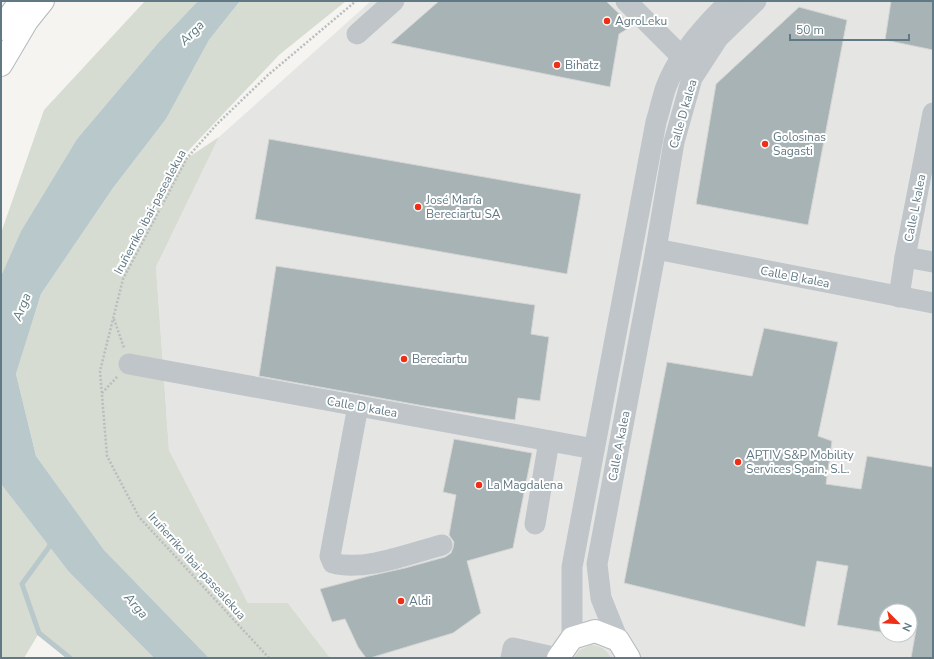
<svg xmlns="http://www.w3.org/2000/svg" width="934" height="659" font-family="'Nunito Sans',sans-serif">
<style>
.built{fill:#e5e6e4;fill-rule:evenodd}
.green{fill:#d6dcd1}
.water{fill:#b8c8cb}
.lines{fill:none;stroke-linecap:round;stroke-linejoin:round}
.stream{stroke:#b8c8cb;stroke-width:5}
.building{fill:#a8b3b6;stroke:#d6d6d3}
.major-casing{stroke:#b2b9bc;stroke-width:24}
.path{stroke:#b9bdbf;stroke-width:2.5;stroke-dasharray:2 2;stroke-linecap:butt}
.minor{stroke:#bfc5c8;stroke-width:21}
.major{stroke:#fff;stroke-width:22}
.poi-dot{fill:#ef2e16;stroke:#fff;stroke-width:1.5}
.labels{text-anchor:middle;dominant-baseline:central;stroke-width:4;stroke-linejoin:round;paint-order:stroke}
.poi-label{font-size:12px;fill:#617984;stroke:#fff;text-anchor:start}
.street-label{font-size:12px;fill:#617984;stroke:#fff}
.water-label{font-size:13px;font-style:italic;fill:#5d7b81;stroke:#fff}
</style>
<rect width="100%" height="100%" fill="#f5f4f0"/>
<path class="built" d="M371,1H933V658H330L288,603H248L169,450L156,267L219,137ZM886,611H910V635H886Z"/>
<g class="green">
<path d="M145,1H198L159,42L77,139L21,231L1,276V233L44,110Z"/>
<path d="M240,1H346L279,55L171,169L219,137L156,267L169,450L248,603H288L330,658H209L104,550L36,456L16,374L41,294L113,188L166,119L209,40Z"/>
<path d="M1,484L69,572L154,658H68L39,633L24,658H1Z"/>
<path d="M591,645C601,646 606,649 611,658H574L580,650Z"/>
</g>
<path class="water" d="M198,1H240L209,40L166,119L113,188L41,294L16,374L36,456L104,550L209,658H154L69,572L1,484V276L21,231L77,139L159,42Z"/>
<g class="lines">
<path class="stream" d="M51,542L49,547L22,584L39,633L70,658"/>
</g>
<g class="building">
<path d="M439,1H606L632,26L619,34L610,87L391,43Z"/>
<path d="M891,1H933V50L885,40Z"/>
<path d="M799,7L847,20L808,225L696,204L716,84Z"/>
<path d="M269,139L581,194L567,274L255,219Z"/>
<path d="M276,266L535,305L531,334L549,337L540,401L518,398L515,420L424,406L259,376Z"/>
<path d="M764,328L838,342L818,436L832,441L826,484L861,489L867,456L933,467V658H911L917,624L910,623V611H886V633L837,625L848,566L817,561L805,627L624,583L667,362L752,376Z"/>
<path d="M454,439L532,453L513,548L467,561L481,613L453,633L370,658H366L358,647L345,619L332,622L320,589L369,576L405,568L445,557L451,553L453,548L454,542L449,535L456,495L443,492Z"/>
</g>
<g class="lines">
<g class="major-casing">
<g id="major">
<path d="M1,29L20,1"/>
<path d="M1,65L27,21L43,1"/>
<path d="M558,658L572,638L595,631L618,640L629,658"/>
</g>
</g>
<g class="path">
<path d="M114,319L124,348"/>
<path d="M102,393L118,376"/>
<path d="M269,658L139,517L107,456L100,371L123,279L187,158L217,124L268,75L356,1"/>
</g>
<g class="minor">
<path d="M626,1L682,57"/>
<path d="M357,34L394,1"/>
<path d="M656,249L933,303"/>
<path d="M905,257L933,262"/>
<path d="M899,297L905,257L933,113"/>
<path d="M129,364L594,449"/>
<path d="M358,406L330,556L333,563C364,572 411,553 442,545"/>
<path d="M535,524L549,441"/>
<path d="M572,638V567L656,122C660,110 662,98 666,87C678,55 706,24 730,1"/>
<path d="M618,640L601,598L597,564L656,249L674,142L692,78L718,38L756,1"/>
<path d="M511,658L513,648L558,658"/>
</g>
<use href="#major" class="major"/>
</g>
<g class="poi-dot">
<circle cx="607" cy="21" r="4"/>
<circle cx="557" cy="65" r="4"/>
<circle cx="765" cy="144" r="4"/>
<circle cx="418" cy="207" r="4"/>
<circle cx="404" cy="359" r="4"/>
<circle cx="738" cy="462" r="4"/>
<circle cx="479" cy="485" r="4"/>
<circle cx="401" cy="601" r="4"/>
</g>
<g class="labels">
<g class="poi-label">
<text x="615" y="21">AgroLeku</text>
<text x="565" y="65">Bihatz</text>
<text x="773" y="137">Golosinas<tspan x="773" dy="14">Sagasti</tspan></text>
<text x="426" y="200">José María<tspan x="426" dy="14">Bereciartu SA</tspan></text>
<text x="412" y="359">Bereciartu</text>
<text x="746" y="455">APTIV S&amp;P Mobility<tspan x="746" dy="14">Services Spain, S.L.</tspan></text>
<text x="487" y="485">La Magdalena</text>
<text x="409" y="601">Aldi</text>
</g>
<g class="street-label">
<text transform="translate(683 114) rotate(-74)">Calle D kalea</text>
<text transform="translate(915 208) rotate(-79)">Calle L kalea</text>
<text transform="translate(150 212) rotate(-62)">Iruñerriko ibai-pasealekua</text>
<text transform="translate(795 277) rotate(11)">Calle B kalea</text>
<text transform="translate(362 407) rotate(10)">Calle D kalea</text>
<text transform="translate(619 446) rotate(-79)">Calle A kalea</text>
<text transform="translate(197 566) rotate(48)">Iruñerriko ibai-pasealekua</text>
</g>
<g class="water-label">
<text transform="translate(192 33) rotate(-45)">Arga</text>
<text transform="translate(22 307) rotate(-69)">Arga</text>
<text transform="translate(136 606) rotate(49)">Arga</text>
</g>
</g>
<rect width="934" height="659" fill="none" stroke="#617984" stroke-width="4"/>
<g transform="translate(898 623) rotate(114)"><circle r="19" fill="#ffffff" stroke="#c0c9ce"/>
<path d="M0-3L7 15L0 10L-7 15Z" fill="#ef2e16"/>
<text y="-6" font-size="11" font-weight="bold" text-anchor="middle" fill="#617984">N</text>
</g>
<path d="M790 34v6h119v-6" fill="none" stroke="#617984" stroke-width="2"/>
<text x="796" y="34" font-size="12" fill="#617984" stroke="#ffffff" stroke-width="3" paint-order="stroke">50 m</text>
</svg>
